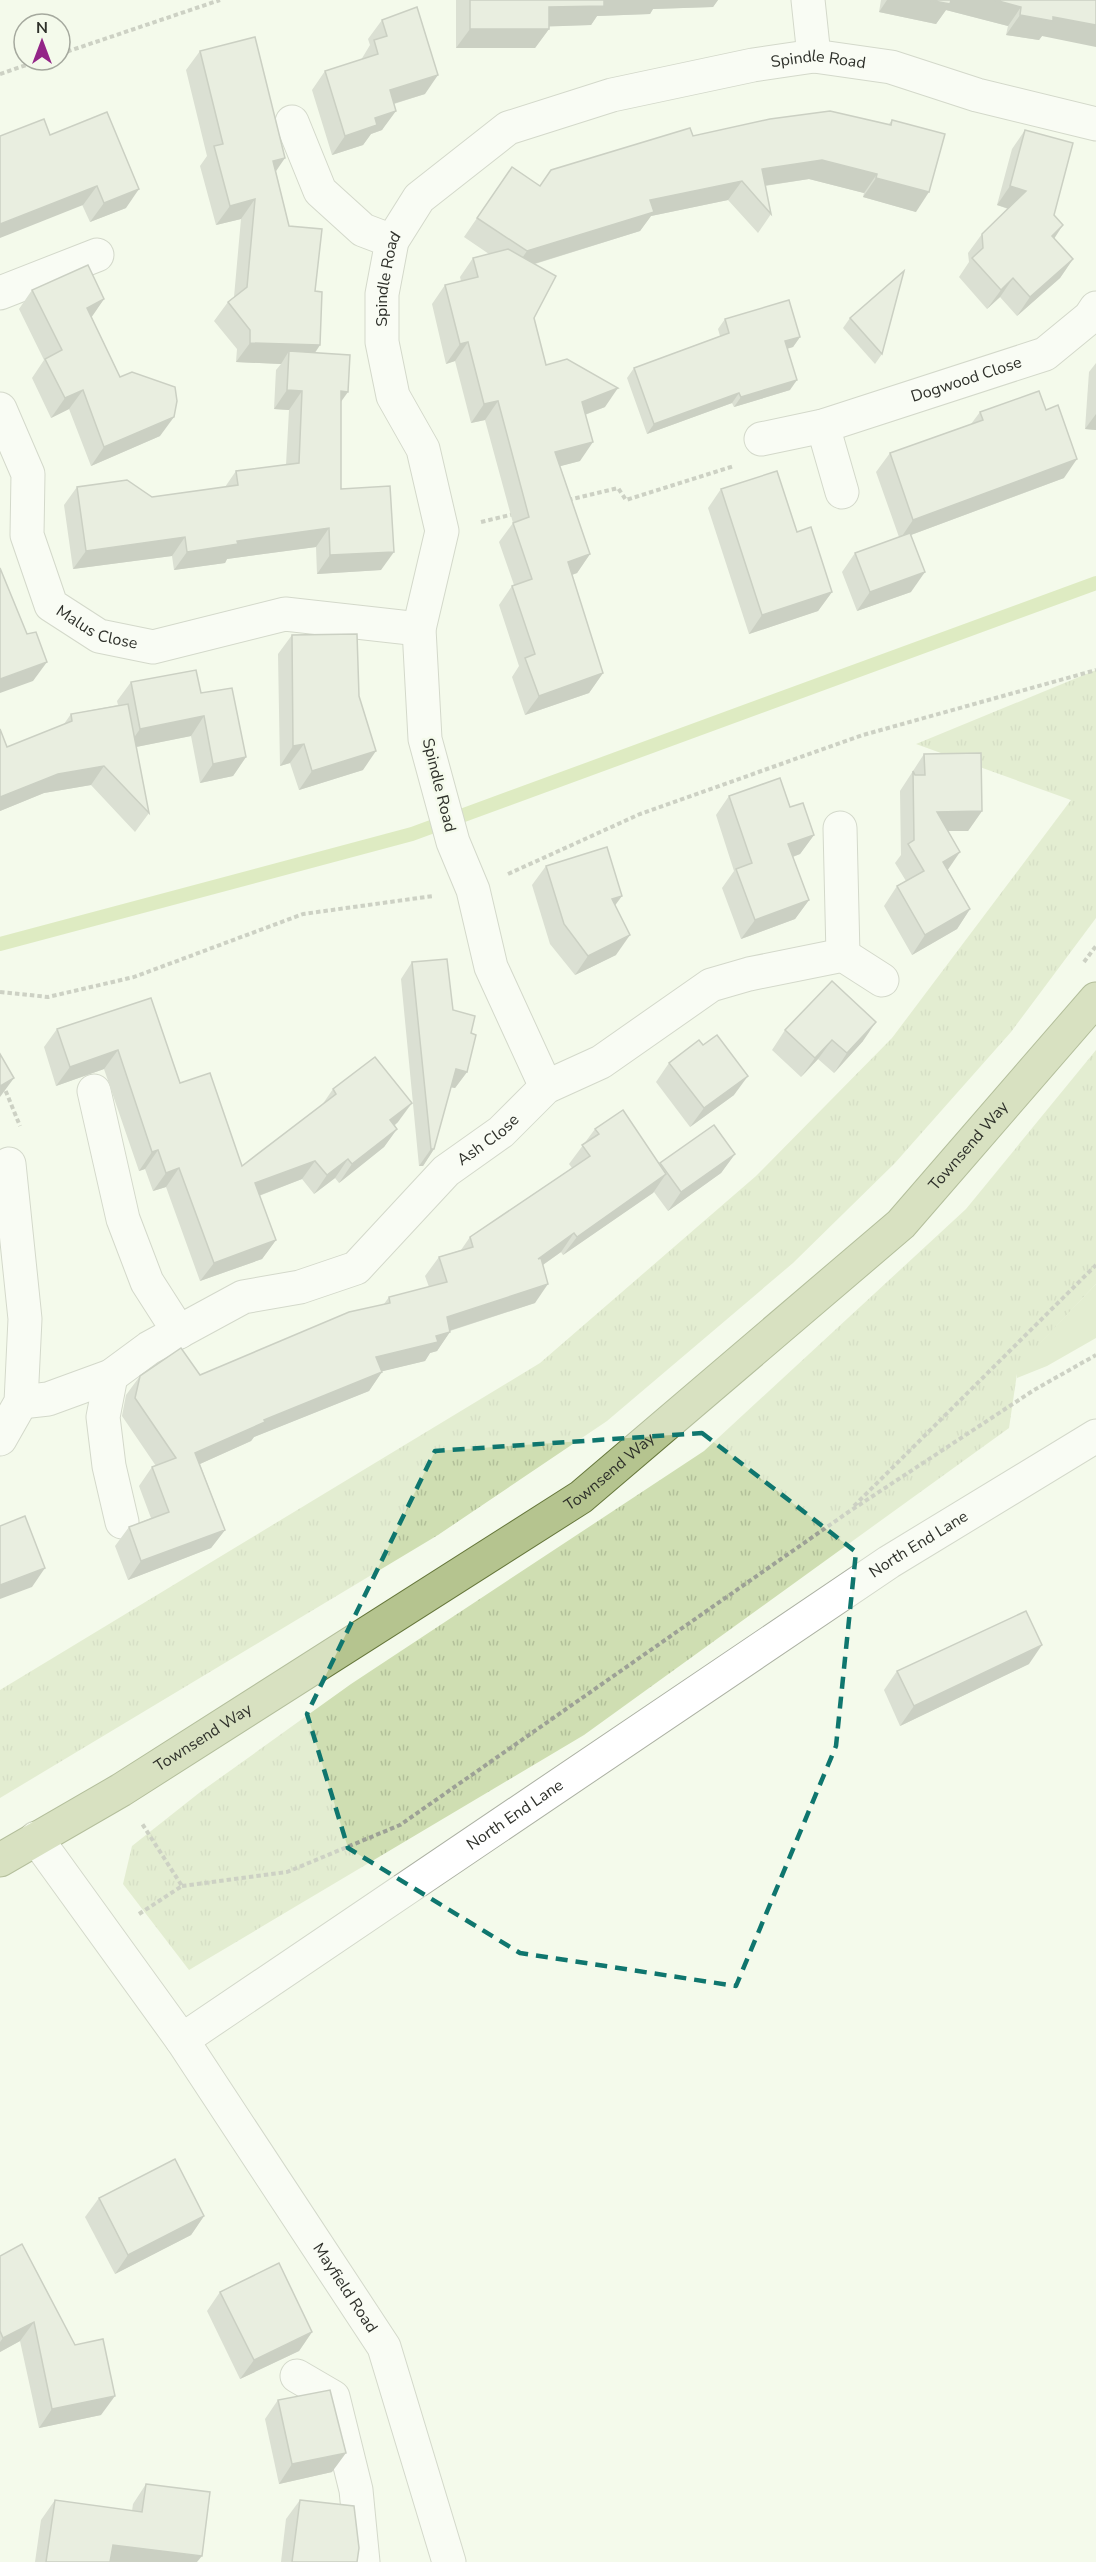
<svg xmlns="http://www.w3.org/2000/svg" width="1096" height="2562" font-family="'Nunito Sans',sans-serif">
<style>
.grass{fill:url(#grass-tufts)}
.green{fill:#cfdeb2}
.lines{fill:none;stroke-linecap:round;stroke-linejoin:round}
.stream{stroke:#c3da91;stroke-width:14}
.minor-casing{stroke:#acb1a3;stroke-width:35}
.major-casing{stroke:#66773b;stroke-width:35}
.path{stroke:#9da196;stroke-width:4;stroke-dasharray:4.5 3;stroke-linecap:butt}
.minor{stroke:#fff;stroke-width:33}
.major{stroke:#b5c48f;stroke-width:33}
.wall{fill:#bcc1b5}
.shaded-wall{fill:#999d93}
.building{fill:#dbe0d2;stroke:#999d93;stroke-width:1.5}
.marked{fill:none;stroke:#0f766e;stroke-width:4.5;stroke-dasharray:12 8;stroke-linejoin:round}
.labels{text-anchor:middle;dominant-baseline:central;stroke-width:5;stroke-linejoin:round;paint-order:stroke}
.street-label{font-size:16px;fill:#2e302a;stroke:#f4faeb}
</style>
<defs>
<pattern id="grass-tufts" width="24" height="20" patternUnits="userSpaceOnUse" patternTransform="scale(1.5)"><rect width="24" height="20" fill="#cfdeb2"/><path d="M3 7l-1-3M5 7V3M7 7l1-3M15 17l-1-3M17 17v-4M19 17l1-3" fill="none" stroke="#b2bf99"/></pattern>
</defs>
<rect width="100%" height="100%" fill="#f4faeb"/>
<g class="grass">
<path d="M1096,670V918L1011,1032L895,1163L793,1263L607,1421L438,1535L0,1798V1690L540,1363L756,1176L892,1038L1071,800L916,744Z"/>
<path d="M1096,1050V1284L1018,1367L1009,1428L584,1735L189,1970L123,1884L132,1846L199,1793L351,1684L704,1451L966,1209Z"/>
</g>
<path class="green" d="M1096,1284V1338L1047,1366L1017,1378V1367Z"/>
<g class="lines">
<path class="stream" d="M0,944L412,834L1096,583"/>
<g class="minor-casing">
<g id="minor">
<path d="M808,0L814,56"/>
<path d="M292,122L320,191L363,230L392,241"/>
<path d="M0,293L97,255"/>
<path id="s1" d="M0,409L28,474L27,535L51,605L99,636L153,647L285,614L419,629"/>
<path d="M823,426L842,492"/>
<path id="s2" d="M761,439L823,426L1045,354L1090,317L1096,308"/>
<path d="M840,828L843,955"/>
<path id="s3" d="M546,1087L491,967L473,890L453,842L425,739L419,629L442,531L423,449L393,396L382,342V294L392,241L419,198L508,128L612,95L753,65L814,56L891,67L977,95L1096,124"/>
<path d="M94,1091L123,1219L147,1282L179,1332"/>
<path d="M111,1376L103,1417L109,1466L122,1522"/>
<path id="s4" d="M21,1402L48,1399L111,1376L149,1348L243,1297L300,1287L356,1268L446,1171L501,1132L546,1087L601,1062L711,985L749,974L843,955L882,980"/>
<path d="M0,1439L21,1402L25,1319L9,1164"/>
<path id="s5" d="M36,1838L182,2040L384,2347L449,2562"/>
<path id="s6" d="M182,2040L889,1562L1096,1436"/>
<path d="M297,2376L333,2397L356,2490L363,2562"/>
</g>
</g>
<g class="major-casing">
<g id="major">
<path id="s7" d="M0,1860L121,1790L581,1497L901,1224L1096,999"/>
</g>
</g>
<g class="path">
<path d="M60,54L220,0"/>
<path d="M0,74L41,60"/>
<path d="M568,500L618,488L626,500L734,466"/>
<path d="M481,522L514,514"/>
<path d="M508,874L640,814L863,735L1096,670"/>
<path d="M1084,962L1096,946"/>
<path d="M0,992L48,997L134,977L303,914L433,896"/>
<path d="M0,1077L20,1126"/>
<path d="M854,1506L1096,1265"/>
<path d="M182,1886L287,1872L400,1825L847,1513L1034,1390L1096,1355"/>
<path d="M139,1914L182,1886L141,1822"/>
</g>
<use href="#minor" class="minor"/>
<use href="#major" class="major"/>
</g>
<g class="wall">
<path d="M456,0H718L713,7L653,9L650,14L597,16L591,25L549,26V29L535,48H456Z"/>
<path d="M881,0H1096L1042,36L1039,40L1006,35L1008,26L946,10L936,24L879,12Z"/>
<path d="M382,20L425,94L394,104L382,130L371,134L363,145L332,155L312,90L325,71L361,60L370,45L368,39Z"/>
<path d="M200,51L276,172L289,226L315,291L320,345L315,353L341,403V489L381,570L317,574L316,547L227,559L225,563L174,570L172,556L73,569L64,505L77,487L152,497L225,487L236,471L286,465L289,410L274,409L276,370L281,364L236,362L237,349L214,321L228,302L234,297L241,219L216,225L200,166L207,156L186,70Z"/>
<path d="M892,120L916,212L863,197L864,193L809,179L765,186L771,214L758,233L728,200L651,216L640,231L535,264L534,318L546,365L605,407L585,415L580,461L560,466L590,554L577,573L572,575L603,673L589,693L525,715L512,677L519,666L499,605L512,586L514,585L499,542L513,523L485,420L471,423L455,361L446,364L432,304L445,285L461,281L460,277L473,258L489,254L464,237L512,167L540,186L693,136L889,124Z"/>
<path d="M1025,130L1054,215V238L1073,259L1060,278L1017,316L1000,297L987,309L959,277L969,262L968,253L982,234L1008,209L997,205L1012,149Z"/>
<path d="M50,135L126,208L90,222Z"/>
<path d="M32,290L104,299L91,317L120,377L160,436L91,466L69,409L51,418L32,378L44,360L19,309Z"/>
<path d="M850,318L882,354L875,364L843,328Z"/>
<path d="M725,319L800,337L793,347L787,349L790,390L734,407L732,403L647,434L627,378L634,368L720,336L718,329Z"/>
<path d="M1096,363V430L1085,429L1089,372Z"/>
<path d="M980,412L1064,478L911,535V592L857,611L842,572L855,553L899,537L876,472L890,453L971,424Z"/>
<path d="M721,489L797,532L832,592L818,611L749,634L708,508Z"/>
<path d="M292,635L363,770L299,790L290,763L280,766L278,654Z"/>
<path d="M131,682L201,693L246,757L233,776L200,783L191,736L136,747L149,813L135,832L91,785L44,793L0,811V729L7,747L64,724L71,714L118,705L117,701Z"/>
<path d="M924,754L982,811L968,831H948V870L970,909L957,929L912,955L884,906L897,886L906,881L895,863L901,855L900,791Z"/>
<path d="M729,796L790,807L814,835L800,854L793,857L809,900L795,919L741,939L722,888L734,871L716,815Z"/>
<path d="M546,866L615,905L616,955L575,975L550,944L532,885Z"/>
<path d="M412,962L471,1033L467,1072L455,1088L451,1087L434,1149L423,1166H419L401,979Z"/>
<path d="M151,998L180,1083L242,1166L322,1105L333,1089L398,1122L395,1125L397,1129L384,1147L339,1183L335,1178L314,1194L302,1179L259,1196L276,1240L262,1259L200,1281L166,1187L153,1191L145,1169L139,1171L104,1069L56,1086L44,1047L57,1029Z"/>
<path d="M785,1030L863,1041L834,1073L818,1059L801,1077L772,1050Z"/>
<path d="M669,1063L734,1095L690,1127L656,1082Z"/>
<path d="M595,1129L660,1164V1163L735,1154L721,1173L668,1211L654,1192L563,1255L561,1252L543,1265L535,1303L450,1331L437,1351L430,1353L425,1361L382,1371L369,1391L254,1437L251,1441L200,1464L225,1530L211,1548L128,1580L115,1546L129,1527L151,1518L139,1486L152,1467L156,1466L122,1416L126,1395L140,1376L200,1375L384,1304L389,1297L429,1287L425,1276L439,1257L461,1250L470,1237L572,1168L569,1164Z"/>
<path d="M1029,1664L900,1726L884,1690L897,1671Z"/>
<path d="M99,2198L204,2216L191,2235L115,2274L85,2217Z"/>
<path d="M0,2256L75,2345L101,2415L39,2428L20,2341L0,2352Z"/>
<path d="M220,2292L312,2332L299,2351L240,2379L207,2311Z"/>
<path d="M278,2400L332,2472L279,2484L265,2419Z"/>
<path d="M146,2484L197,2562H35L41,2520L55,2500L132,2511L133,2504Z"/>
<path d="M300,2500L357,2562H281L286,2519Z"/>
</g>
<g class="shaded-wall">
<path d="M602,0H718L713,7L653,9L650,14L597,16L591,25L535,27L549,7Z"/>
<path d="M887,0H995L1021,7L1008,26L946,10L936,24L879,12Z"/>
<path d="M1020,15L1053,17L1096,25V47L1042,36L1039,40L1006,35Z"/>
<path d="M470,29H549L535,48H456Z"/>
<path d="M438,75L425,94L376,109L390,90Z"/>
<path d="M396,111L382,130L371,134L363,145L332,155L345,136L375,118Z"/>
<path d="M285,158L272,177L273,161Z"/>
<path d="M822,160L877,174L864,193L809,179L748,188L762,169Z"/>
<path d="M876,178L929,192L916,212L863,197Z"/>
<path d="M742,181L728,200L651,216L640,231L514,270L527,251L650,200Z"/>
<path d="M97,186L83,205L0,238V224Z"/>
<path d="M1010,186L1026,191L1013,210L997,205Z"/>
<path d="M139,189L126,208L90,222L104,203Z"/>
<path d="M255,199L241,219L216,225L230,206Z"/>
<path d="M1063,225L1050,245L1052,236Z"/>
<path d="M1073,259L1060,278L1017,316L1030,297Z"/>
<path d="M1013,278L1000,297L987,309L1001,290Z"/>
<path d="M104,299L91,318L87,308Z"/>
<path d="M800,337L793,347L778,351L785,341Z"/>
<path d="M468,342L455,361L446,364L460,344Z"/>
<path d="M250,343L320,345L306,365L289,351L281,364L236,362Z"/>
<path d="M797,380L790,390L734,407L741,397Z"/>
<path d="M618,388L605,407L568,421L582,402Z"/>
<path d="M83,390L69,409L51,418L65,398Z"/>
<path d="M287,390L302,391L289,410L274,409Z"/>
<path d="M341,391L348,392L335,410Z"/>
<path d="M739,393L732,403L647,434L654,424Z"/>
<path d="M498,401L485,420L471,423L484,404Z"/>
<path d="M1096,414V430L1085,429Z"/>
<path d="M174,417L160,436L91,466L104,447Z"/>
<path d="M593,442L580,461L542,471L555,452Z"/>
<path d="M1077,459L1064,478L900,539L913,520Z"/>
<path d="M329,528L316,547L227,559L225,563L174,570L187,552L237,541Z"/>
<path d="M185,537L172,556L73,569L86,551Z"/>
<path d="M394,552L381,570L317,574L330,555Z"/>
<path d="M590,554L577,573L554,581L568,562Z"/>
<path d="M925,572L911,592L857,611L870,592Z"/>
<path d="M832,592L818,611L749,634L762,615Z"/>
<path d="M47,662L33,681L0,693V679Z"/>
<path d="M603,673L589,693L525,715L539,696Z"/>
<path d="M204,716L191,736L126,749L140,729Z"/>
<path d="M304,744L290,763L280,766L293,746Z"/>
<path d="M376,751L363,770L299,790L312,771Z"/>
<path d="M246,757L233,776L200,783L213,764Z"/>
<path d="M104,766L91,785L44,793L0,811V797L58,774Z"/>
<path d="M982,811L968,831H924L937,812Z"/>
<path d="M814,835L800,854L775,863L788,844Z"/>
<path d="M960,852L947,871L943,862Z"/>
<path d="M622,896L608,915L612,899Z"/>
<path d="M809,900L795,919L741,939L755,920Z"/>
<path d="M970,909L957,929L912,955L925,935Z"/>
<path d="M630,935L616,955L575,975L588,956Z"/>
<path d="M876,1022L863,1041L834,1073L847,1053Z"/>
<path d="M832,1040L818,1059L801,1077L815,1058Z"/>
<path d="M118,1050L104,1069L56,1086L70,1067Z"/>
<path d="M456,1069L467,1072L455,1088L444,1086Z"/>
<path d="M748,1076L734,1095L690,1127L704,1108Z"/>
<path d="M14,1078L0,1097V1086Z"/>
<path d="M412,1103L398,1122L377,1139L390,1120Z"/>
<path d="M397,1129L384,1147L339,1183L352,1164Z"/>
<path d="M431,1149H434L423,1166H419Z"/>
<path d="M158,1150L145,1169L139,1171L152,1152Z"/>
<path d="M735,1154L721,1173L668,1211L681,1192Z"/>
<path d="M348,1159L335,1178L314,1194L327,1175Z"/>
<path d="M315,1161L302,1179L242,1202L255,1183Z"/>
<path d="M179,1168L166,1187L153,1191L166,1173Z"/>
<path d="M666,1174L653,1193L563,1255L577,1237Z"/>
<path d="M574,1233L561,1252L524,1278L538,1259Z"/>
<path d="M276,1240L262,1259L200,1281L214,1263Z"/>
<path d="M548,1284L535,1303L433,1336L447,1317Z"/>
<path d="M450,1332L437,1351L430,1353L425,1361L363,1376L376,1357L436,1336Z"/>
<path d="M382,1372L369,1391L254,1437L251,1441L182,1472L195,1453L264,1420Z"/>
<path d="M225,1530L211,1548L128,1580L141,1561Z"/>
<path d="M45,1568L32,1587L0,1599V1585Z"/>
<path d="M1042,1645L1029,1664L900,1726L914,1706Z"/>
<path d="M204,2216L191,2235L115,2274L128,2255Z"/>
<path d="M34,2322L20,2341L0,2352V2342L3,2338Z"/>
<path d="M312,2332L299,2351L240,2379L254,2360Z"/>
<path d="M115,2396L101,2415L39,2428L52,2409Z"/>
<path d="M346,2453L332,2472L279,2484L292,2464Z"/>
<path d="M113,2545L202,2556L197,2562H101Z"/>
</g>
<g class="building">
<path d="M470,0H604V6L549,7V29H470Z"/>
<path d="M929,0H951L950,4Z"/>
<path d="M995,0H1096V25L1053,17V21L1020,15L1021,7Z"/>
<path d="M417,7L438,75L390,90L396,111L375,118L377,125L345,136L325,71L378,54L374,40L387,36L382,20Z"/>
<path d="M255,37L285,158L273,161L289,226L322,229L315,291L322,292L320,345L250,343V330L228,302L247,287L255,199L230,206L214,146L223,144L200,51Z"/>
<path d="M830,111L891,125L892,120L945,134L929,192L876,178L877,174L822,160L762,169L771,214L742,181L650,200L654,212L527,251L477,218L512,167L540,186L551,170L690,128L693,136L770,119Z"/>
<path d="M107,112L139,189L104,203L97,186L0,224V136L44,119L50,135Z"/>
<path d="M1025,130L1073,143L1054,215L1063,225L1052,236L1073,259L1030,297L1013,278L1001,290L972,258L983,248L982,234L1026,191L1010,186Z"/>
<path d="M508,249L556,276L534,318L546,365L567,359L618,388L582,402L593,442L555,452L590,554L568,562L603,673L539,696L525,658L535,654L512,586L532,579L513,523L529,517L498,401L484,404L468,342L460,344L445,285L478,277L473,258Z"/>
<path d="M88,265L104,299L87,308L120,377L132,372L175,387L177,401L174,417L104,447L83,390L65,398L45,359L62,350L32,290Z"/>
<path d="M904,271L882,354L850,318Z"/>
<path d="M789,300L800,337L785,341L797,380L741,397L739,393L654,424L634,368L729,333L725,319Z"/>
<path d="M289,351L350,355L348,392L341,391V489L390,486L394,552L330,555L329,528L237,541L238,544L187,552L185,537L86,551L77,487L127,480L152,497L238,485L236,471L299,463L302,391L287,390Z"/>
<path d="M1039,391L1046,410L1058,405L1077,459L913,520L890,453L983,420L980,412Z"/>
<path d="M777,471L797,532L811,527L832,592L762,615L721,489Z"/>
<path d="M910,533L925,572L870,592L855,553Z"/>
<path d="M0,568L27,634L36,632L47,662L0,679Z"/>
<path d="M357,634L359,696L376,751L312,771L304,744L293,746L292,635Z"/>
<path d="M196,670L201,693L232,688L246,757L213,764L204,716L140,729L131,682Z"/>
<path d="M128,704L149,813L104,766L58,774L0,797V729L7,747L72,721L71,714Z"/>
<path d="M981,753L982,811L937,812L960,852L943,862L970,909L925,935L897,886L924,871L908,844L914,840L913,771L915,775H925L924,754Z"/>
<path d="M780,778L790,807L803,803L814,835L788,844L809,900L755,920L736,869L752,863L729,796Z"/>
<path d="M607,847L622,896L612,899L630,935L588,956L564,924L546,866Z"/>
<path d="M447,959L453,1010L475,1016L471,1033L476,1035L467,1072L456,1069L434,1149H431L412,962Z"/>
<path d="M832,981L876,1022L847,1053L832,1040L815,1058L785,1030Z"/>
<path d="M151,998L180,1083L210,1073L242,1166L336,1094L333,1089L375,1057L412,1103L390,1120L397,1129L352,1164L348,1159L327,1175L315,1161L255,1183L276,1240L214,1263L179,1168L166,1173L158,1150L152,1152L118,1050L70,1067L57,1029Z"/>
<path d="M717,1035L748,1076L704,1108L669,1063L699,1040L703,1045Z"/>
<path d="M0,1054L14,1078L0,1086Z"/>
<path d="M623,1110L666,1174L577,1237L574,1233L538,1259L541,1258L548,1284L447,1317L450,1332L436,1336L438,1342L376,1357L382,1372L264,1420L265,1422L195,1453L225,1530L141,1561L129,1527L169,1512L152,1467L176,1458L135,1398L140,1376L181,1348L200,1375L349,1312L390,1303L389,1297L447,1282L439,1257L473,1247L470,1237L590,1156L582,1145L599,1134L595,1129Z"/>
<path d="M714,1125L735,1154L681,1192L660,1163Z"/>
<path d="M25,1516L45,1568L0,1585V1526Z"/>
<path d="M1026,1611L1042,1645L914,1706L897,1671Z"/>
<path d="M175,2159L204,2216L128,2255L99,2198Z"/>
<path d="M22,2244L75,2345L103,2339L115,2396L52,2409L34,2322L3,2338L0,2331V2256Z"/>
<path d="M279,2263L312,2332L254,2360L220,2292Z"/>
<path d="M330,2390L346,2453L292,2464L278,2400Z"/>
<path d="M146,2484L210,2492L202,2556L113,2545L110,2562H46L55,2500L142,2512Z"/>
<path d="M300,2500L354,2506L359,2548L357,2562H292Z"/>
</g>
<path d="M0 0H1096V2562H0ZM702,1433L856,1552L836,1746L736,1986L520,1953L348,1848L307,1714L435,1451Z" fill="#f4faeb" fill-opacity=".55" fill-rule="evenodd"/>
<path class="marked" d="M702,1433L856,1552L836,1746L736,1986L520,1953L348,1848L307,1714L435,1451Z"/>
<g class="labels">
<g class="street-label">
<text stroke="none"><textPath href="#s3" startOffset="1366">Spindle Road</textPath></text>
<text stroke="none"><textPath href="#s3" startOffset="844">Spindle Road</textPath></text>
<text stroke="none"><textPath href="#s2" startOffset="214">Dogwood Close</textPath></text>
<text stroke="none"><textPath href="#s1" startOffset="258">Malus Close</textPath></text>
<text transform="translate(439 785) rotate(76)">Spindle Road</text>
<text stroke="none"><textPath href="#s4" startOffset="550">Ash Close</textPath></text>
<text stroke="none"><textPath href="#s7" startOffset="1209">Townsend Way</textPath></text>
<text stroke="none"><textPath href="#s7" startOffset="723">Townsend Way</textPath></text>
<text stroke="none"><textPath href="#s6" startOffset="888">North End Lane</textPath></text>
<text stroke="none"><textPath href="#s7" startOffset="237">Townsend Way</textPath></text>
<text stroke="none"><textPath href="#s6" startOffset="402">North End Lane</textPath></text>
<text stroke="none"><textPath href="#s5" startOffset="546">Mayfield Road</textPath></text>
</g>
</g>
<g transform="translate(42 42)"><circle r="28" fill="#f4faeb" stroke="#a5a99e" stroke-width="1.5"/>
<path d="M0-4.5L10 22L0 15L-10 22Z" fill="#932587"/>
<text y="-9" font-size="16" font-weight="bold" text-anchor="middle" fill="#2e302a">N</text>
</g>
</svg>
